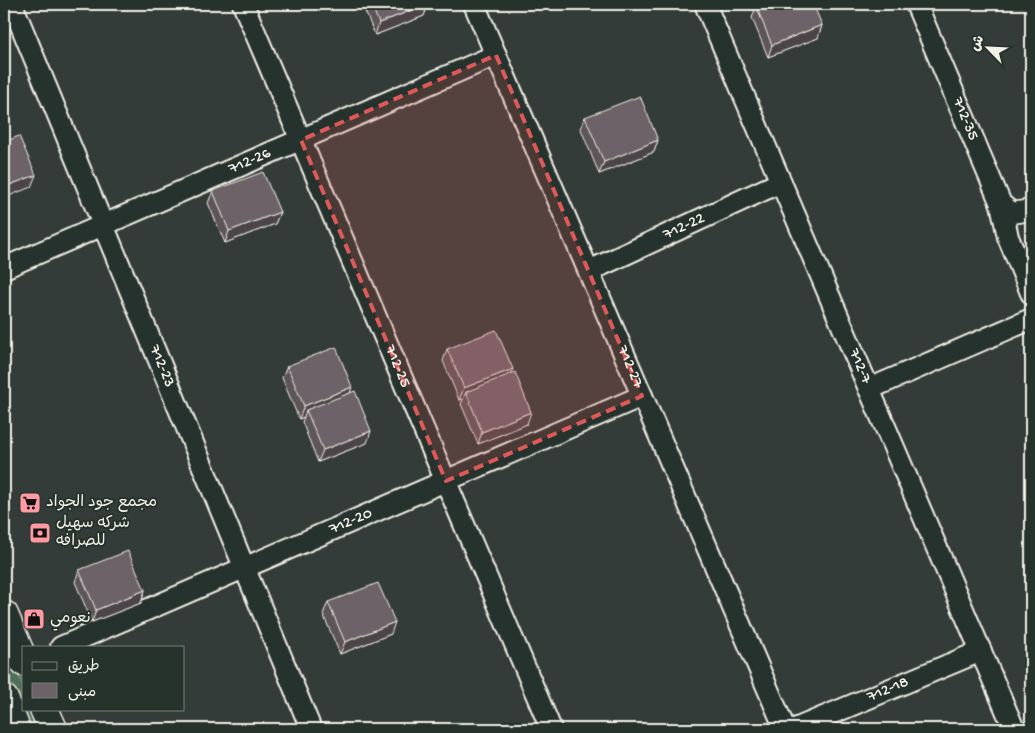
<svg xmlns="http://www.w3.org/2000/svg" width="1035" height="733" font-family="'Gochi Hand','Playpen Sans Arabic',sans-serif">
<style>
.grass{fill:url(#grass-tufts);stroke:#a2b0a0}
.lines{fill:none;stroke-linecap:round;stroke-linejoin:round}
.street-casing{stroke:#f4f1e8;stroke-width:24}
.secondary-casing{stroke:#f4f1e8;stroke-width:31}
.street{stroke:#26332d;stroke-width:20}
.secondary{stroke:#26332d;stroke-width:28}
.wall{fill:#5d5459;stroke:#f4f1e8}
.shaded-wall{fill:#4c4548;stroke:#f4f1e8}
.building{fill:#6c6267;stroke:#f4f1e8}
.marked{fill:#de5a58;fill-opacity:0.2;stroke:#de5a58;stroke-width:4;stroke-dasharray:10 6;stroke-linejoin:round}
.labels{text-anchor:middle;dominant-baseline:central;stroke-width:4;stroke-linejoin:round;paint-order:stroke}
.street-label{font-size:16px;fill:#f4f1e8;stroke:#26332d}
.poi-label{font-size:16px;fill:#f4f1e8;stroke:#26332d;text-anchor:start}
</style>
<defs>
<pattern id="grass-tufts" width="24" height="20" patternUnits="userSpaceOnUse" patternTransform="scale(1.25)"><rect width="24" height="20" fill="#4f6f59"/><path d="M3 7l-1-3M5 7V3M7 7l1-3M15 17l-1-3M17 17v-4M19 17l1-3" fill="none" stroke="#698471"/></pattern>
</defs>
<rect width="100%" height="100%" fill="#343c39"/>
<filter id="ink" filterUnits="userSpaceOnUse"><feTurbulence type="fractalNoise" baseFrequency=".02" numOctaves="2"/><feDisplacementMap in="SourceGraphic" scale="10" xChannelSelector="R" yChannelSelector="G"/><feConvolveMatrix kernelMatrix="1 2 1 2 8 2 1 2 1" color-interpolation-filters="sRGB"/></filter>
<g filter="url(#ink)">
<path class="grass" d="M4,641L24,688V709H33L41,729H27L4,675Z"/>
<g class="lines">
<g class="street-casing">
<g id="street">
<path id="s1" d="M12,4L311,729"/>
<path id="s2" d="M243,4L551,729"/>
<path id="s3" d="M474,4L785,729"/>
<path id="s4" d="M705,4L1014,729"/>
<path id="s5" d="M916,4L1001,204L1012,213L1031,210"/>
<path d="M1001,204L1008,237L1031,293"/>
<path id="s6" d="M4,268L496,55"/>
<path id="s7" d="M589,271L781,182"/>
<path d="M869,389L1031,319"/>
<path id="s8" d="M61,647L642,396"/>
<path id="s9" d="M795,729L981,651"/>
</g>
</g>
<g class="secondary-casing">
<g id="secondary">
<path d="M4,615L24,662"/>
<path d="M4,699L16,729"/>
<path d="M44,709L53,729"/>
</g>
</g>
<use href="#street" class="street"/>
<use href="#secondary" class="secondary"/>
</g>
<g class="wall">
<path d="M362,4H428L424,16L375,35Z"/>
<path d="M756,6L822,25L818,38L768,57L752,18Z"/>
<path d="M585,117L658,140L654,152L599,174L581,129Z"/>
<path d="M213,191L280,212L275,224L225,243L208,203Z"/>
<path d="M447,349L511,374L527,424L478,444L461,404L463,399L459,400L443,361Z"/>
<path d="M287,366L350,393L367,443L318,462L302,422L304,417L299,419L282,378Z"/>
<path d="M79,570L145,590L141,603L92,622L75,582Z"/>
<path d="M328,602L391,634L340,654L323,614Z"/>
</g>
<g class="shaded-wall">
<path d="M428,4L424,16L375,35L379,23Z"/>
<path d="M822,25L818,38L768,57L772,45Z"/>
<path d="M658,140L654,152L599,174L604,162Z"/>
<path d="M36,175L31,187L4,198V187Z"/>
<path d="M280,212L275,224L225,243L229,231Z"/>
<path d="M513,369L508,381L466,392L463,399L459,400L464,388Z"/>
<path d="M352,387L348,399L306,410L304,417L299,419L304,406Z"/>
<path d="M531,412L527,424L478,444L482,432Z"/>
<path d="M371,431L367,443L318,462L323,450Z"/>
<path d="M145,590L141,603L92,622L96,610Z"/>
<path d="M395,622L391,634L340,654L345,642Z"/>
</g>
<g class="building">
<path d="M371,4H427L379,23Z"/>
<path d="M761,4H813L822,25L772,45L756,6Z"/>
<path d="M640,96L658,140L604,162L585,117Z"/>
<path d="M19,136L36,175L4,187V142Z"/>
<path d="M263,172L280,212L229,231L213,191Z"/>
<path d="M496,330L513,369L464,388L447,349Z"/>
<path d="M336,347L352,387L304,406L287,366Z"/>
<path d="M515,372L531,412L482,432L466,392Z"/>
<path d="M355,391L371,431L323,450L306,410Z"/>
<path d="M128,551L145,590L96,610L79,570Z"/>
<path d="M378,583L395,622L345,642L328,602Z"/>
</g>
</g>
<path class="marked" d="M496,55L642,396L446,481L301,140Z"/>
<defs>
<g id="supermarket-square" transform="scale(1.125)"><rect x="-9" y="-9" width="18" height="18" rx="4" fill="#ff9aa2" stroke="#26332d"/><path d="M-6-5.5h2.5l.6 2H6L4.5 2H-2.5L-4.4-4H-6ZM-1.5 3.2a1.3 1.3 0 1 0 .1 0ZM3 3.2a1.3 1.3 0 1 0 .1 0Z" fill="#111"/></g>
<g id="bank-square" transform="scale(1.125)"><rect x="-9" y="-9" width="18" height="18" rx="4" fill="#ff9aa2" stroke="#26332d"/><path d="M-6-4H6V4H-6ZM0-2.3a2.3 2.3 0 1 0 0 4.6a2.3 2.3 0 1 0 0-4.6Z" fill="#111"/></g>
<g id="shop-square" transform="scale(1.125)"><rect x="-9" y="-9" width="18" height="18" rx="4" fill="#ff9aa2" stroke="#26332d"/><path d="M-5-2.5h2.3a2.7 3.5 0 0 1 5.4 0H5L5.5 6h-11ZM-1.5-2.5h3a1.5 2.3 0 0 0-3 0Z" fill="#111"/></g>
</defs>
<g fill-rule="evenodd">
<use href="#supermarket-square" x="30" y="503"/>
<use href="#bank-square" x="40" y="533"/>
<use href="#shop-square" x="34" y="619"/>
</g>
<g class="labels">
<g class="street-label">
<text stroke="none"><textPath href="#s5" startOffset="125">712-35</textPath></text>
<text stroke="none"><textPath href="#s6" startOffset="268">712-26</textPath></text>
<text stroke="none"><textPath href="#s7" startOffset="105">712-22</textPath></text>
<text stroke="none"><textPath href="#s1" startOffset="392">712-23</textPath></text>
<text stroke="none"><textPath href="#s2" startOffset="394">712-25</textPath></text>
<text stroke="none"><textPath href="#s3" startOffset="395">712-27</textPath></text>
<text stroke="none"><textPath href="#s4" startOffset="394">712-7</textPath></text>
<text stroke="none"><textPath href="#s8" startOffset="316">712-20</textPath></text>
<text stroke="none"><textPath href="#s9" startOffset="101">712-18</textPath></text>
</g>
<g class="poi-label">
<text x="46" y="503">مجمع جود الجواد</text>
<text x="56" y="524">شركه سهيل<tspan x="56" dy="18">للصرافه</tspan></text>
<text x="50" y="619">نعومي</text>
</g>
</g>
<rect width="1035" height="733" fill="none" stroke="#26332d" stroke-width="20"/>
<rect x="10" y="10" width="1015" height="713" fill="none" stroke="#f4f1e8" stroke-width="2" filter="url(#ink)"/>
<rect x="22" y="646" width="162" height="65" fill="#26332d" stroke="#787f78"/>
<rect x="32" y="662" width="25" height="8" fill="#26332d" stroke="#787f78"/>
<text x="68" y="670" font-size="15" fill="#f4f1e8">طريق</text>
<rect x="32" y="683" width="25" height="15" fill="#6c6267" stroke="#787f78"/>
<text x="68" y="696" font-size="15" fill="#f4f1e8">مبنى</text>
<g transform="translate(988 48) rotate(294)" stroke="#26332d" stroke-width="4" paint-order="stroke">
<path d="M0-4L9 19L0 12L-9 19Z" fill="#f4f1e8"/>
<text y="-8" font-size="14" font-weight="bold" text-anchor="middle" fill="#f4f1e8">ش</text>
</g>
</svg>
